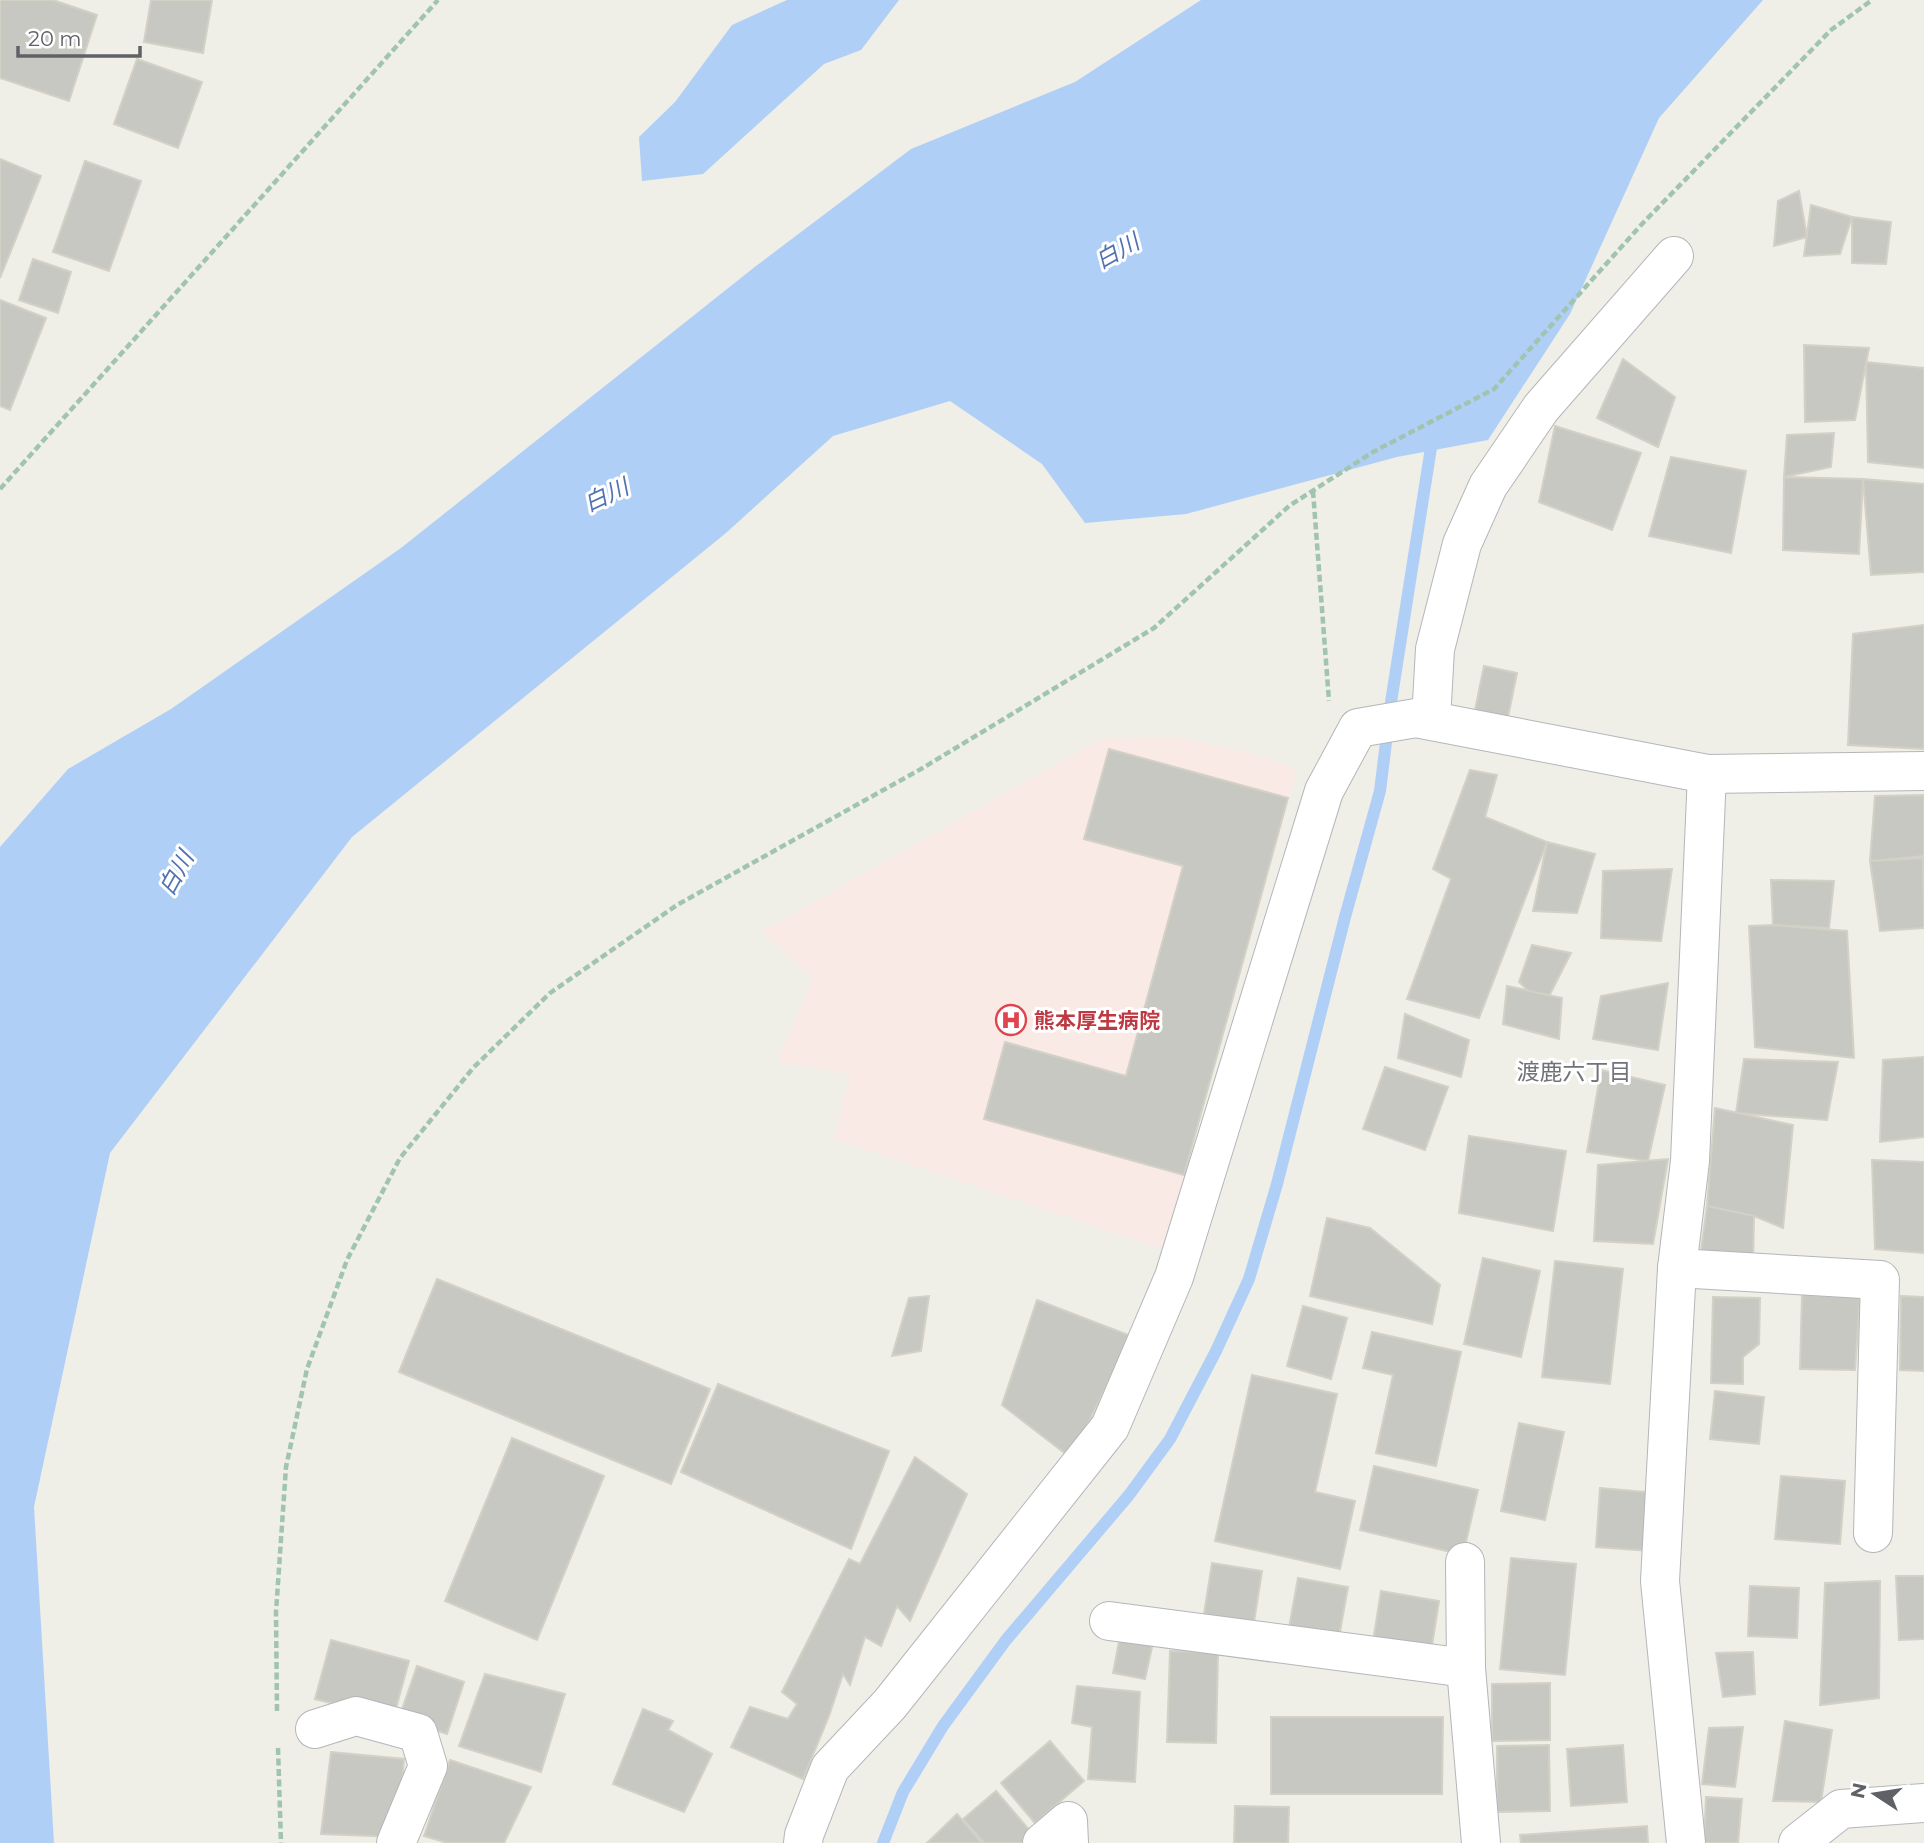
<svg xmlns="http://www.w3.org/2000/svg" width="1924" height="1843" font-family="Montserrat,'Noto Sans JP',sans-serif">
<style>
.medical{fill:#f9eae6}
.water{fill:#b0cff7}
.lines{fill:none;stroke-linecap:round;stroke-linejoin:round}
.stream{stroke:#b0cff7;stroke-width:12}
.building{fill:#c8c8c2;stroke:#d3d1c6;stroke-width:2}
.street-casing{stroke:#b4b6ba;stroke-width:40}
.path{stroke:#a0c4af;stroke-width:4.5;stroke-dasharray:7 3.5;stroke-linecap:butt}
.street{stroke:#fff;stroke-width:38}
.labels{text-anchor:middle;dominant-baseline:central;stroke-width:6;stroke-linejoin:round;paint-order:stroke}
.health-label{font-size:21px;font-weight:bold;fill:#be3a42;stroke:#fff;text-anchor:start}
.water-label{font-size:23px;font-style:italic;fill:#5174b1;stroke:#fff}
.neighbourhood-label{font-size:23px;fill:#707378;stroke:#fff}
</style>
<rect width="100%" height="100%" fill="#efeee7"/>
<path class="medical" d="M1180,737L1257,755L1297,770L1163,1249L834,1139L850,1074L777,1062L813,978L761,932L1101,739Z"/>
<g class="water">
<path d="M787,0H899L861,50L824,64L703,174L642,181L639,137L675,102L732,25Z"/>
<path d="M1201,0H1763L1659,118L1570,314L1488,440L1397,457L1186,514L1085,523L1042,464L950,401L833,436L726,533L352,837L110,1153L34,1507L54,1843H0V847L68,769L171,709L401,548L756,266L911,149L1075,82Z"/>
</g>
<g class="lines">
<path class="stream" d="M883,1843L903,1792L943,1726L1006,1640L1129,1495L1170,1439L1216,1351L1249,1279L1277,1184L1345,917L1380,791L1391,702L1433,435"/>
</g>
<g class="building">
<path d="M0,0H53L97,15L69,101L0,78Z"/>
<path d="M151,0H212L203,53L144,42Z"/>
<path d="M137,59L202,82L178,148L114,124Z"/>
<path d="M0,159L41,176L0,278Z"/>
<path d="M85,161L141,181L109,271L53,252Z"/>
<path d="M1799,191L1807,237L1774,246L1778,201Z"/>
<path d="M1811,205L1852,217L1840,254L1804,256Z"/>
<path d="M1852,217L1891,222L1886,264L1852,263Z"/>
<path d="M33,259L71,272L58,313L19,300Z"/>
<path d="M0,300L46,318L10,410L0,406Z"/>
<path d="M1804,345L1869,348L1855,420L1805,422Z"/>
<path d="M1623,359L1675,397L1658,447L1597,418Z"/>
<path d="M1866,362L1924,368V468L1868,462Z"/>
<path d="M1555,426L1641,453L1612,530L1539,502Z"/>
<path d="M1834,433L1831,467L1784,477L1787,435Z"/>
<path d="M1671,457L1746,471L1731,553L1649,536Z"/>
<path d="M1784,477L1863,479L1859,554L1783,550Z"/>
<path d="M1863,479L1924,484V572L1871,575Z"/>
<path d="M1924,625V749L1848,745L1853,634Z"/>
<path d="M1484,666L1517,673L1508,717L1475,710Z"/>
<path d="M1109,749L1288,798L1184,1175L984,1119L1005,1042L1126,1076L1183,866L1084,839Z"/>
<path d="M1470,770L1497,775L1485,817L1547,842L1479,1018L1407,999L1451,879L1433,869Z"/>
<path d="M1924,795V856L1870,861L1875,796Z"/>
<path d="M1547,842L1595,854L1577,913L1533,911Z"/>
<path d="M1923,858L1924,928L1880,931L1870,861Z"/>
<path d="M1672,869L1661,941L1601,938L1603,871Z"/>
<path d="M1771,880L1834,881L1829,928L1773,925Z"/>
<path d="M1773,925L1847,931L1854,1058L1755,1047L1749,926Z"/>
<path d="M1532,945L1571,953L1544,1006L1519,982Z"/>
<path d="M1668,983L1658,1050L1593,1039L1601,996Z"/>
<path d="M1507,986L1562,998L1559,1039L1503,1024Z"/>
<path d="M1405,1014L1469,1040L1461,1077L1398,1058Z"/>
<path d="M1924,1057V1137L1880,1142L1883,1060Z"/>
<path d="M1744,1059L1838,1062L1827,1120L1736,1113Z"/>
<path d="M1385,1067L1448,1087L1425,1150L1363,1129Z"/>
<path d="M1601,1070L1665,1085L1648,1161L1587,1152Z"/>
<path d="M1715,1108L1793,1125L1783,1228L1754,1216L1707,1206Z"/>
<path d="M1469,1136L1566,1151L1553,1231L1459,1213Z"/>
<path d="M1668,1159L1653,1244L1594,1241L1598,1165Z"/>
<path d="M1872,1160L1924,1162V1253L1875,1249Z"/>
<path d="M1707,1206L1754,1216L1753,1264L1700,1258Z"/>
<path d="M1327,1218L1370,1228L1440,1285L1432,1324L1310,1296Z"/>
<path d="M1483,1258L1540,1271L1521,1357L1464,1344Z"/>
<path d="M1555,1261L1623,1269L1610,1384L1542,1377Z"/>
<path d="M437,1279L710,1389L671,1484L399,1372Z"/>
<path d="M1802,1295L1860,1297L1855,1370L1800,1369Z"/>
<path d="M929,1296L921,1351L892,1356L909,1298Z"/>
<path d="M1901,1296L1924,1297V1371L1900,1370Z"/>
<path d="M1713,1297L1760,1298L1759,1344L1743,1357V1384L1711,1383Z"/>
<path d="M1037,1300L1131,1336L1071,1458L1002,1405Z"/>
<path d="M1303,1306L1347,1318L1331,1379L1287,1366Z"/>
<path d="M1372,1332L1461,1352L1436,1466L1376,1453L1393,1375L1363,1368Z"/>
<path d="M1252,1375L1337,1394L1315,1492L1355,1501L1340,1569L1215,1541Z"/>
<path d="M718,1384L889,1451L851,1549L681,1472Z"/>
<path d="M1715,1391L1764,1397L1759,1444L1710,1439Z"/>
<path d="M1519,1423L1564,1432L1545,1520L1501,1511Z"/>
<path d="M512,1438L604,1476L537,1640L445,1601Z"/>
<path d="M915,1457L967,1494L910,1621L897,1606L881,1646L865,1637L850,1685L843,1674L829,1716L803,1779L731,1747L750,1707L788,1719L797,1704L782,1692L849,1559L860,1564Z"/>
<path d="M1374,1466L1478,1490L1463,1555L1360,1530Z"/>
<path d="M1781,1476L1845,1481L1840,1544L1775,1539Z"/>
<path d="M1600,1488L1655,1493L1650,1551L1596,1547Z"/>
<path d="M1511,1558L1576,1564L1565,1675L1500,1669Z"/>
<path d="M1212,1563L1262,1571L1252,1635L1202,1627Z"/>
<path d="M1896,1576H1924V1639L1899,1640Z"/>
<path d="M1298,1578L1348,1587L1337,1648L1287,1639Z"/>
<path d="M1880,1581L1879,1698L1820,1705L1825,1583Z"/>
<path d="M1750,1586L1799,1588L1797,1638L1748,1636Z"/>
<path d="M1381,1591L1439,1601L1430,1658L1372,1648Z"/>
<path d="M1121,1631L1154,1638L1145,1679L1113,1673Z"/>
<path d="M331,1640L409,1661L393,1719L315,1699Z"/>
<path d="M1170,1651L1218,1653L1216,1743L1167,1742Z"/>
<path d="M1753,1652L1755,1694L1723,1697L1716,1653Z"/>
<path d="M417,1666L464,1682L447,1734L399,1718Z"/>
<path d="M485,1674L565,1694L541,1772L459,1746Z"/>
<path d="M1550,1683V1740L1492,1741V1684Z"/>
<path d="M1077,1686L1140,1692L1135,1782L1088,1779L1092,1727L1072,1723Z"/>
<path d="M643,1709L673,1721L668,1730L712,1754L684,1812L613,1784Z"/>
<path d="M1271,1717H1443L1442,1794H1271Z"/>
<path d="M1785,1721L1832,1730L1821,1802L1773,1801Z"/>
<path d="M1743,1727L1735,1787L1702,1784L1709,1728Z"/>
<path d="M1050,1741L1084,1781L1035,1823L1001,1783Z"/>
<path d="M1549,1745L1550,1811L1497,1812V1746Z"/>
<path d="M1623,1745L1627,1802L1571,1806L1567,1749Z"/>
<path d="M331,1752L404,1759L398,1837L321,1834Z"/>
<path d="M450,1760L531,1787L504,1843H448L424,1836Z"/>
<path d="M996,1791L1037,1839L1032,1843H984L963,1819Z"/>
<path d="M1706,1797L1742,1799L1738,1843H1704Z"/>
<path d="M1235,1806L1289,1807L1288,1843H1234Z"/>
<path d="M957,1814L982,1843H927Z"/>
<path d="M1647,1826L1648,1843H1521L1520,1835Z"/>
</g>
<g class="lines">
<g class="street-casing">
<g id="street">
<path d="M1431,720L1435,649L1462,544L1488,486L1541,408L1674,256"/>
<path d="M1677,1268L1880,1280L1873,1533"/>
<path d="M1465,1562L1466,1668L1481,1843"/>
<path d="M1109,1621L1466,1668"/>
<path d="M315,1729L356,1716L418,1733L428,1766L396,1843"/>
<path d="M803,1843L804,1835L830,1768L890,1704L1110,1427L1174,1277L1324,791L1358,728L1416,718L1707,774L1924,771"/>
<path d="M1042,1843L1068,1821L1069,1843"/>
<path d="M1686,1843L1660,1581L1677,1268L1690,1161L1707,774"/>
<path d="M1798,1843L1841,1809L1924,1803"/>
</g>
</g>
<g class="path">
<path d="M0,489L438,0"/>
<path d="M1313,491L1329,701"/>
<path d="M277,1711L276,1612L286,1467L307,1369L347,1260L400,1158L473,1068L550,993L677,905L921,769L1154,628L1289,506L1373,452L1494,389L1642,224L1831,30L1872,0"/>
<path d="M278,1748L281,1843"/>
</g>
<use href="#street" class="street"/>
</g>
<defs>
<g id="hospital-ring" transform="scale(1.575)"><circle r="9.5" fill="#fff" stroke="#e0444e" stroke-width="1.5"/><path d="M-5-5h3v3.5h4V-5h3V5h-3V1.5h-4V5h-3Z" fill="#e0444e"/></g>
</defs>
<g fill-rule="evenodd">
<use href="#hospital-ring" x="1011" y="1020"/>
</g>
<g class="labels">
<g class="health-label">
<text x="1034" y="1020">熊本厚生病院</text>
</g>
<g class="water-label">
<text transform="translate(1117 251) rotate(-29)">白川</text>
<text transform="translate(606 495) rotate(-25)">白川</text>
<text transform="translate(176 873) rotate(-61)">白川</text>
</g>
<g class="neighbourhood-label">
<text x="1574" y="1072">渡鹿六丁目</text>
</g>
</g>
<g transform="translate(1875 1794) rotate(282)" stroke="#ffffff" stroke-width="5" paint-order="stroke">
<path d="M0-5L12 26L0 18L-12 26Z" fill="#5f6166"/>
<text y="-10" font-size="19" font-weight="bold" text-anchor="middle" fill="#5f6166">N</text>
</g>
<path d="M18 46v10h122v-10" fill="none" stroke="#5f6166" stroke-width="3.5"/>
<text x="28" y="46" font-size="21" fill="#5f6166" stroke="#ffffff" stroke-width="5" paint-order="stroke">20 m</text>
</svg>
